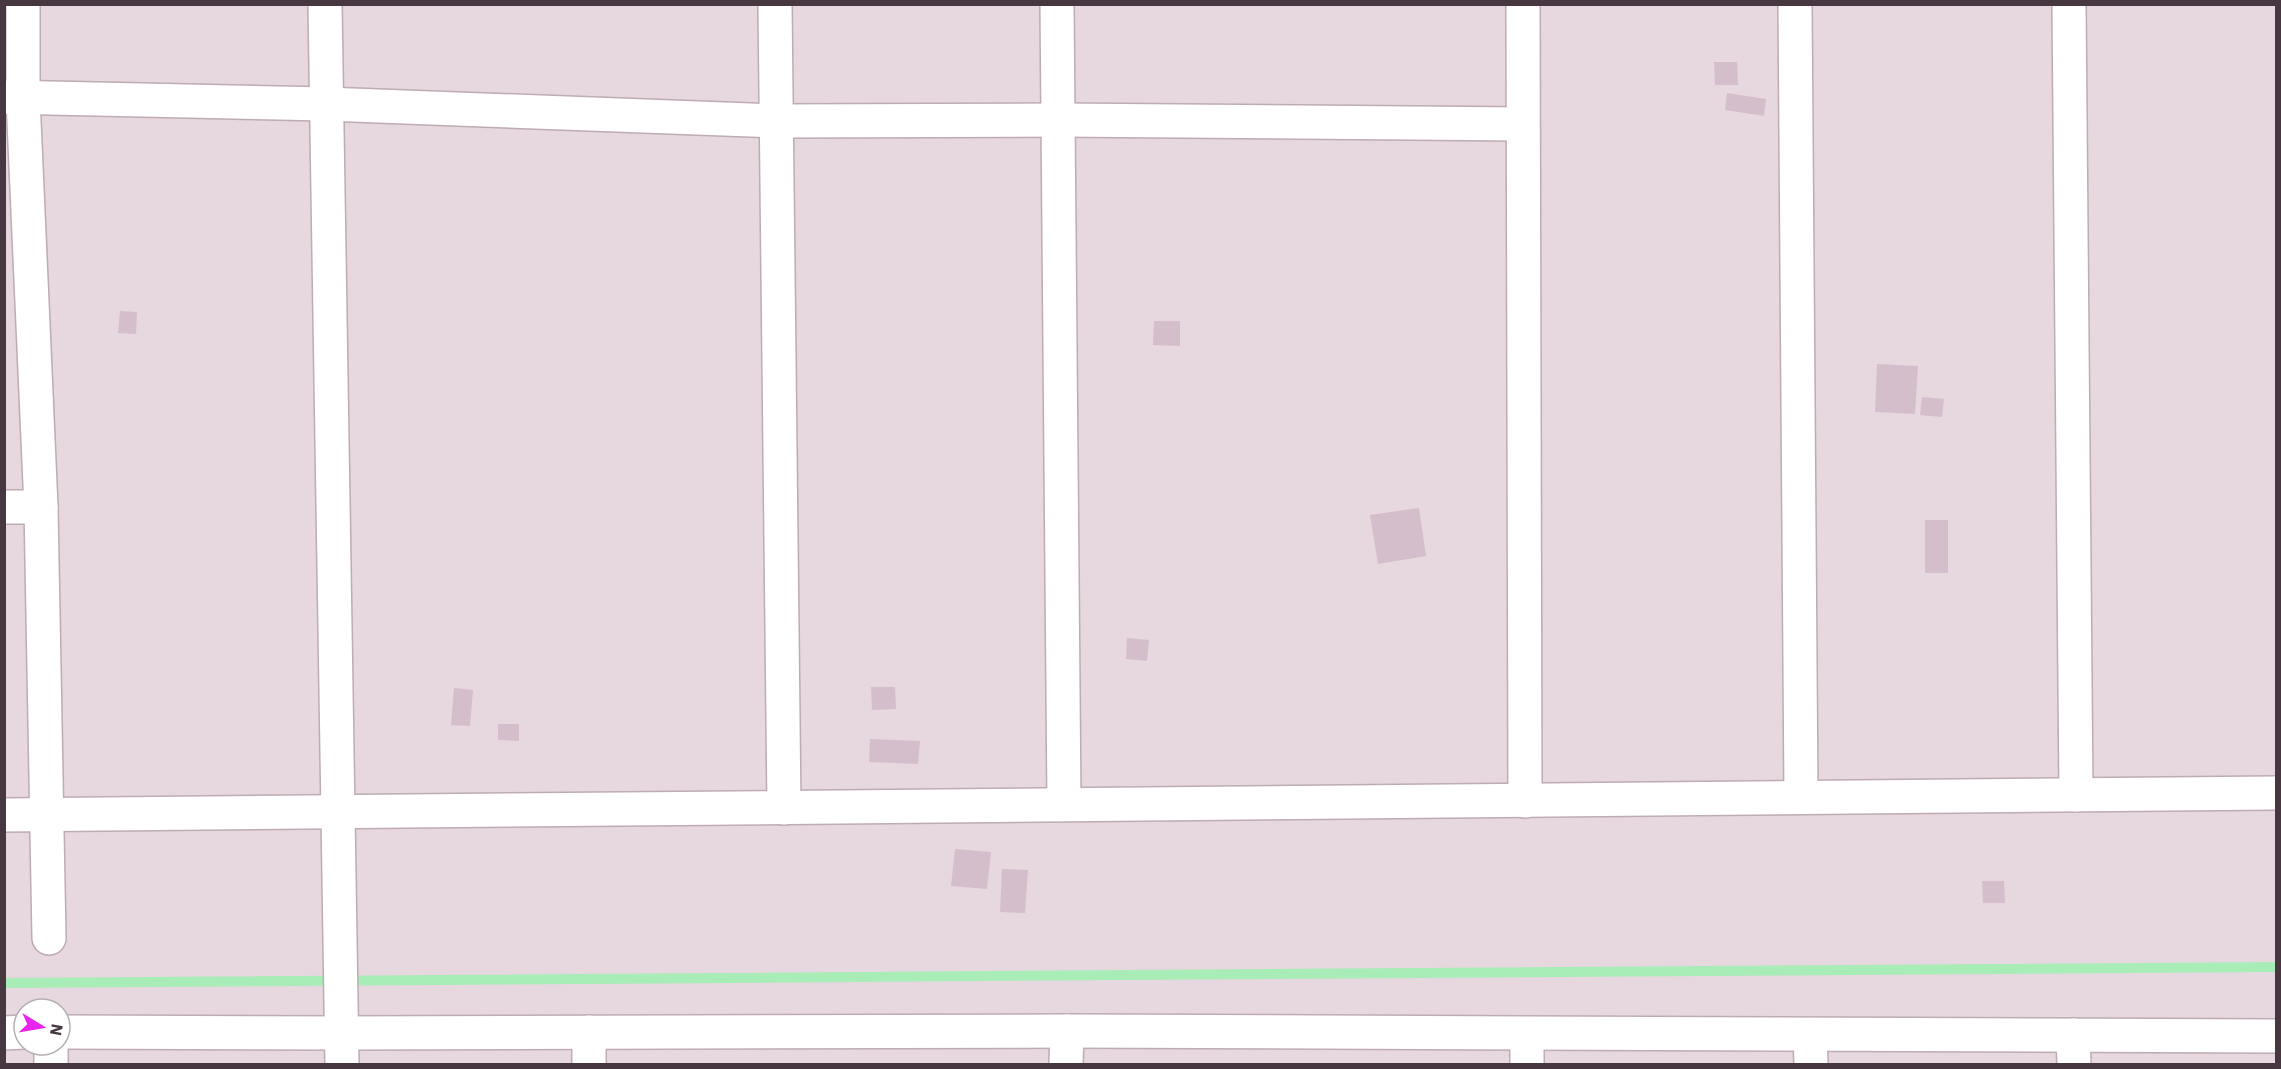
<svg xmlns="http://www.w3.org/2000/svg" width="2281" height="1069" font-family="'IBM Plex Sans',sans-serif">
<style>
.residential{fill:#e7d7de;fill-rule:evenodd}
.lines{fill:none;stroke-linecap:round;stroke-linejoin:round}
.stream{stroke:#a8ecb8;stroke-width:10}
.building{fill:#d4becb}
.minor-casing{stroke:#beabb5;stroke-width:36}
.minor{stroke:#fff;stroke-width:33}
</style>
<rect width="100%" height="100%" fill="#f3e8ed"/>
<path class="residential" d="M5,5H2276V1064H5ZM24,1009H60V1045H24Z"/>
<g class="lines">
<path class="stream" d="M4,983L2276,967"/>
</g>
<g class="building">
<path d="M1714,62H1737L1738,85H1715Z"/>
<path d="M1727,93L1766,99L1764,116L1725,110Z"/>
<path d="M120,311L137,312L136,334L118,333Z"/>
<path d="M1154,321H1180V346L1153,345Z"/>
<path d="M1877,364L1918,366L1915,414L1875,412Z"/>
<path d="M1922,397L1944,399L1942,417L1920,415Z"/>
<path d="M1419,508L1426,556L1378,564L1370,515Z"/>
<rect x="1925" y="520" width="23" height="53"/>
<path d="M1127,638L1149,640L1147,661L1126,659Z"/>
<path d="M871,687H895L896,709L872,710Z"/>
<path d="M454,688L473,690L470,726L451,725Z"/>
<path d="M498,724H519V741L498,740Z"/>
<path d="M870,739L920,741L918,764L869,762Z"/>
<path d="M955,849L991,852L987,889L951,886Z"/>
<path d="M1002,869L1028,870L1025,913L1000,912Z"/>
<path d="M1982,881H2004L2005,903H1983Z"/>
</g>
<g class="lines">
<g class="minor-casing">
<g id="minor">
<path d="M23,4V98L41,507L49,938"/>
<path d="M325,4L342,1064"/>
<path d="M775,4L784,808"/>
<path d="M1057,4L1064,804"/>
<path d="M1523,4L1525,801"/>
<path d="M1795,4L1801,796"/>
<path d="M2069,4L2076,795"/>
<path d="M4,97L326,104L776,121L1059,120L1522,124"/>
<path d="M4,507H41"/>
<path d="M4,815C762,808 1519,800 2276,793"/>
<path d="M60,1032L342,1033L1067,1031L2276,1036"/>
<path d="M4,1033L24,1032"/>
<path d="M1527,1034V1064"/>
<path d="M1810,1035L1811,1064"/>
<path d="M2073,1035L2074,1064"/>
<path d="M51,1064V1045"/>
<path d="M589,1064V1032"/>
<path d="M1066,1064L1067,1031"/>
</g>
</g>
<use href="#minor" class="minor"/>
</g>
<rect width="2281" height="1069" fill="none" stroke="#463740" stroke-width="12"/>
<g transform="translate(42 1027) rotate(101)"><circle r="28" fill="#ffffff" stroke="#b5afb3" stroke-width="1.5"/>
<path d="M0-4.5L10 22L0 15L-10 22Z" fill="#e924ee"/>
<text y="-9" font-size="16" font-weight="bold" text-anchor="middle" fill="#463740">N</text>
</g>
</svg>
